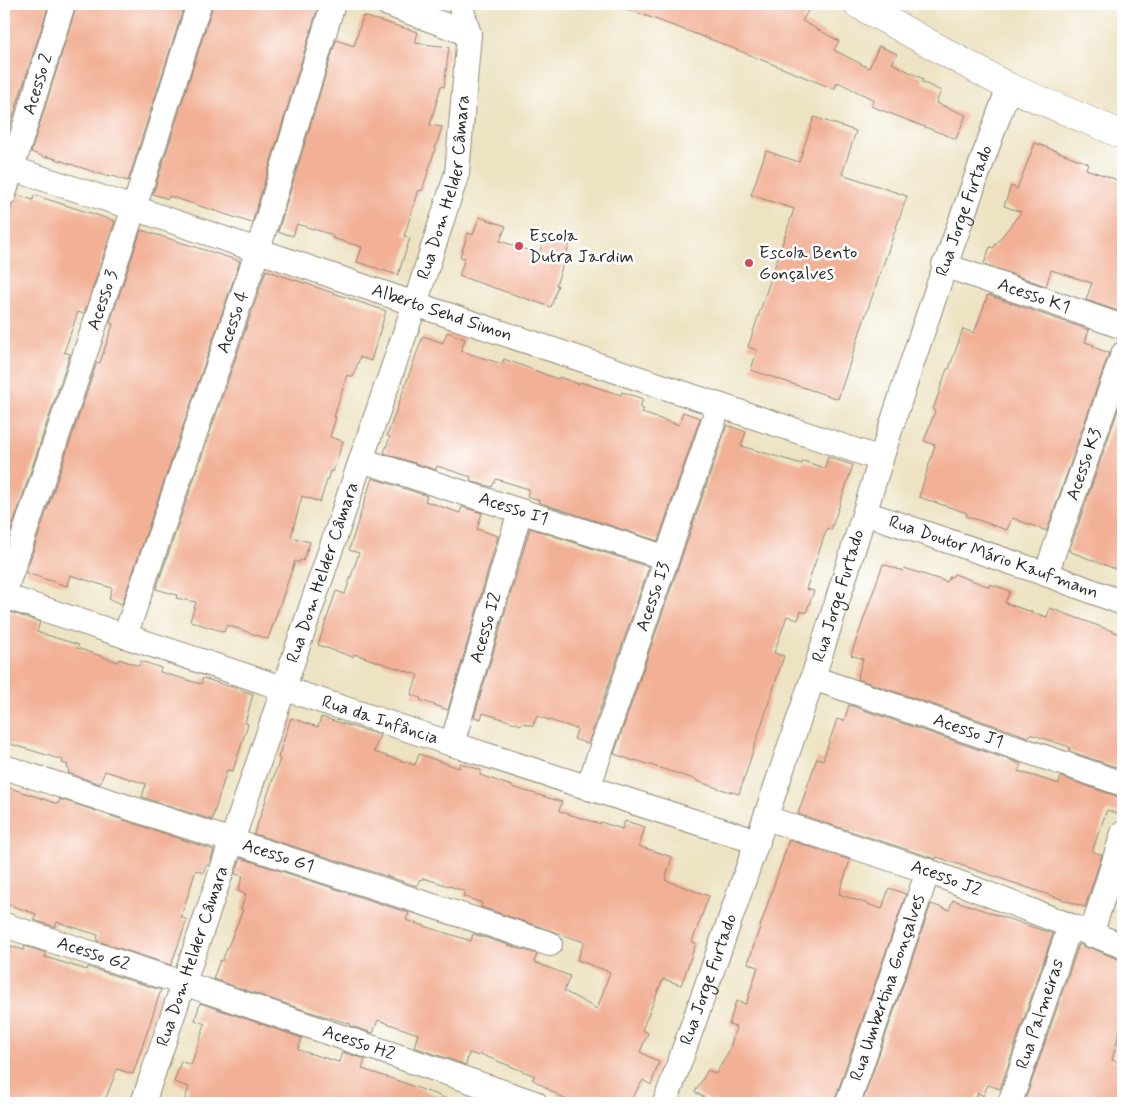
<svg xmlns="http://www.w3.org/2000/svg" width="1127" height="1107" font-family="Mynerve,sans-serif">
<style>
.building{fill:#f2b196}
.lines{fill:none;stroke-linecap:round;stroke-linejoin:round}
.minor-casing{stroke:#8c8777;stroke-width:26}
.major-casing{stroke:#8c8777;stroke-width:29}
.minor{stroke:#fff;stroke-width:24}
.major{stroke:#fff;stroke-width:28}
.poi-dot{fill:#d1495b;stroke:#fff;stroke-width:2}
.labels{text-anchor:middle;dominant-baseline:central;stroke-width:5;stroke-linejoin:round;paint-order:stroke}
.street-label{font-size:18px;fill:#2b2b2b;stroke:#fff}
.poi-label{font-size:18px;fill:#2b2b2b;stroke:#fff;text-anchor:start}
</style>
<rect width="100%" height="100%" fill="#fff"/>
<filter id="ink" filterUnits="userSpaceOnUse"><feTurbulence type="fractalNoise" baseFrequency=".02" numOctaves="2"/><feDisplacementMap in="SourceGraphic" scale="10" xChannelSelector="R" yChannelSelector="G"/><feConvolveMatrix kernelMatrix="1 2 1 2 8 2 1 2 1" color-interpolation-filters="sRGB"/></filter>
<filter id="wash" filterUnits="userSpaceOnUse"><feTurbulence type="fractalNoise" baseFrequency=".0096" numOctaves="4" result="noise"/><feDisplacementMap in="SourceGraphic" scale="20" xChannelSelector="R" yChannelSelector="G"/><feGaussianBlur stdDeviation="1.12" result="paint"/><feColorMatrix in="noise" values="0 0 0 0 0 0 0 0 0 0 0 0 0 0 0 0 0 1.4 0 .05"/><feComposite in="paint" operator="in"/></filter>
<g filter="url(#wash)">
<rect width="100%" height="100%" fill="#ede3c3"/>
<g id="blocks">
<g class="building">
<path d="M4,4H49L9,130L4,128Z"/>
<path d="M76,4H185L128,181L109,175V177L47,156V158L31,152L76,8Z"/>
<path d="M212,4H319L252,223L169,196L168,199L153,194L212,8Z"/>
<path d="M619,4H812L802,21L839,41L834,50L869,68L879,46L897,54L892,63L923,79L922,82L941,91L936,103L966,115L956,139L871,106L874,100L838,82L834,89L715,41L619,6Z"/>
<path d="M363,16L418,32L415,43L449,47L444,87L441,86L430,125L442,127L422,191L419,190L404,236L410,238L398,275L357,262L362,247L332,238L333,235L297,224L293,236L278,232L336,40L354,46Z"/>
<path d="M814,117L856,131L842,174L907,196L864,320L838,399L751,370L757,350L748,347L794,209L751,195L766,151L799,162Z"/>
<path d="M1035,143L1088,163L1086,169L1123,182V313L1086,300L1092,283L1051,270L1046,286L984,264L990,247L993,248L1021,212L1004,206L1011,186L1017,189Z"/>
<path d="M18,195L33,200L34,195L115,221L84,314L78,312L64,352L70,354L4,552V230L12,205Z"/>
<path d="M479,217L506,226L500,241L539,254L546,235L570,243L556,285H558L551,307L459,276L465,258L460,257L468,233L473,235Z"/>
<path d="M141,230L240,261L122,604L109,599L112,588L70,575L67,586L26,573V572L97,362L100,363L113,324L110,323Z"/>
<path d="M266,270L386,311L371,361L360,357L353,377L347,375L334,417H336L330,437L343,441L333,472L330,471L320,502L302,496L291,537L310,542L303,561L300,560L299,563L295,561L268,639L227,625L224,632L190,621L196,602L176,598L177,595L156,589Z"/>
<path d="M988,295L1089,330L1085,342L1094,345L1093,347L1109,353L1047,531L1012,518L1007,530L966,516L967,513L919,497L935,445L924,441L935,411L933,410L947,369H949L963,329L974,333Z"/>
<path d="M447,332L465,339L461,351L502,364L504,359L558,379L559,377L579,384L580,382L621,395L622,392L643,399L640,408L644,409L642,413L679,425L683,412L700,418L658,541L538,502L539,500L527,496L529,489L496,479L492,487L470,481L471,477L437,466L436,470L384,453L390,437L387,436L423,336L443,343Z"/>
<path d="M1123,395V572L1069,551Z"/>
<path d="M727,425L746,432L741,446L802,464L803,461L825,468L828,457L853,465L831,530L827,528L806,589L814,591L806,613L801,611L798,620L787,616L774,653L784,656L739,794L717,788L697,781V780L635,760L634,761L614,754Z"/>
<path d="M372,478L427,496L425,501L460,513L462,507L482,513L477,529L498,536L448,710L420,700L421,698L411,695L418,675L354,654L353,657L318,645L336,591L345,594L359,553L349,550Z"/>
<path d="M530,528L649,567L588,744L574,739L577,729L537,716L533,726L524,723L522,725L483,713L481,719L474,717Z"/>
<path d="M883,564L903,571L904,568L947,582L950,576L952,577L954,574L990,587V584L1010,591L1005,603L1047,617L1050,608L1123,635V766L1122,769L1069,751L1070,747L1030,734L1029,737L857,679L863,659L851,655Z"/>
<path d="M4,610L40,622L37,632L79,645L77,648L118,662L119,659L139,666L141,661L161,668L160,672L201,684L203,678L253,694L245,723L248,724L233,771L227,770L212,820L142,797L146,784L105,771L100,784L68,773L69,769L67,768L68,765L62,763L63,760L4,742Z"/>
<path d="M849,705L1021,764L1018,771L1059,784L1061,777L1119,797H1123L1118,814L1107,810L1092,851L1102,855L1085,907L937,857L936,859L798,814L817,758L823,760L837,719L844,721Z"/>
<path d="M321,717L380,735L374,752L415,765L419,754L459,768L460,763L481,770L480,775L512,786V787L562,802L559,811L600,824V822L622,829L625,821L645,827L639,846L672,857L665,880L709,896L692,942L696,943L681,985L663,979L642,1030L648,1033L640,1052L659,1062L651,1085L643,1080L629,1103H571L532,1079L535,1076L480,1054L479,1056L469,1053L466,1065L414,1047L418,1034L378,1020L373,1033L350,1026L351,1024L310,1012L213,979L220,960L222,961L243,910L241,909L246,894L238,891L243,876L235,874L241,858L409,913L406,920L471,941L473,934L537,954L534,962L570,976L564,991L597,1009L610,972L577,960L584,942L481,907L482,903L463,896L465,891L423,878L422,880L420,879L417,886L254,834L280,759L278,758L291,718L318,727Z"/>
<path d="M4,786L58,804L60,799L214,850L209,866L206,865L203,873L196,870L181,917L187,920L171,965L97,941L98,935L57,922L55,927L34,920L36,914L4,903Z"/>
<path d="M789,840L850,860L839,894L882,909L889,888L906,894L835,1099V1103H714L695,1092L708,1070L716,1074L730,1049L736,1027L729,1025L736,1001L746,1004L758,967L748,963Z"/>
<path d="M953,900L1053,934L1000,1089L988,1085L983,1096L978,1093L974,1103H862L931,904L949,910Z"/>
<path d="M4,944L24,950L25,946L46,953L45,957L87,970L88,967L161,990L133,1074L117,1069L104,1103H4Z"/>
<path d="M1079,944L1086,948H1091L1118,959H1123V1018L1112,1060L1123,1064V1103H1024Z"/>
<path d="M200,1003L302,1038L298,1050L339,1062L342,1052L365,1059L362,1069L399,1081L453,1101V1103H184L189,1087L174,1082L181,1061L191,1065L205,1024L195,1020Z"/>
</g>
</g>
</g>
<g filter="url(#ink)">
<use href="#blocks" fill-opacity="0" stroke="#8c8777" stroke-width="1"/>
<g class="lines">
<g class="minor-casing">
<g id="minor">
<path d="M388,4L469,34"/>
<path id="s1" d="M4,166L134,208L415,304L881,459"/>
<path id="s2" d="M4,194L63,4"/>
<path id="s3" d="M944,265L1123,327"/>
<path id="s4" d="M361,460L667,558"/>
<path id="s5" d="M865,513L1046,574L1123,603"/>
<path id="s6" d="M1046,574L1123,354"/>
<path id="s7" d="M4,594L134,208L199,4"/>
<path id="s8" d="M4,596L452,744L758,842"/>
<path id="s9" d="M125,636L258,250L333,4"/>
<path id="s10" d="M813,678L1123,784"/>
<path id="s11" d="M452,744L520,511"/>
<path id="s12" d="M4,767L550,944"/>
<path id="s13" d="M588,788L719,405"/>
<path id="s14" d="M766,818L928,871L1123,946"/>
<path id="s15" d="M4,925L183,983L535,1103"/>
<path d="M1091,935L1123,833"/>
<path id="s16" d="M143,1103L361,460L415,304L457,173L469,34L460,4"/>
<path id="s17" d="M665,1103C715,963 765,822 812,680C836,607 858,533 881,459C920,334 964,210 1009,87"/>
<path id="s18" d="M848,1103L928,871"/>
<path id="s19" d="M1010,1103L1070,926"/>
</g>
</g>
<g class="major-casing">
<path id="major" d="M857,4L1009,87L1123,135"/>
</g>
<use href="#minor" class="minor"/>
<use href="#major" class="major"/>
</g>
</g>
<g class="poi-dot">
<circle cx="519" cy="246" r="5"/>
<circle cx="749" cy="263" r="5"/>
</g>
<g class="labels">
<g class="street-label">
<text stroke="none"><textPath href="#s2" startOffset="115">Acesso 2</textPath></text>
<text stroke="none"><textPath href="#s16" startOffset="965">Rua Dom Helder Câmara</textPath></text>
<text stroke="none"><textPath href="#s17" startOffset="941">Rua Jorge Furtado</textPath></text>
<text stroke="none"><textPath href="#s3" startOffset="95">Acesso K1</textPath></text>
<text stroke="none"><textPath href="#s7" startOffset="310">Acesso 3</textPath></text>
<text stroke="none"><textPath href="#s1" startOffset="462">Alberto Sehd Simon</textPath></text>
<text stroke="none"><textPath href="#s9" startOffset="332">Acesso 4</textPath></text>
<text stroke="none"><textPath href="#s6" startOffset="116">Acesso K3</textPath></text>
<text stroke="none"><textPath href="#s4" startOffset="160">Acesso I1</textPath></text>
<text stroke="none"><textPath href="#s5" startOffset="136">Rua Doutor Mário Kaufmann</textPath></text>
<text stroke="none"><textPath href="#s16" startOffset="560">Rua Dom Helder Câmara</textPath></text>
<text stroke="none"><textPath href="#s17" startOffset="536">Rua Jorge Furtado</textPath></text>
<text stroke="none"><textPath href="#s13" startOffset="202">Acesso I3</textPath></text>
<text stroke="none"><textPath href="#s11" startOffset="121">Acesso I2</textPath></text>
<text stroke="none"><textPath href="#s8" startOffset="396">Rua da Infância</textPath></text>
<text stroke="none"><textPath href="#s10" startOffset="164">Acesso J1</textPath></text>
<text stroke="none"><textPath href="#s12" startOffset="288">Acesso G1</textPath></text>
<text stroke="none"><textPath href="#s14" startOffset="190">Acesso J2</textPath></text>
<text stroke="none"><textPath href="#s15" startOffset="94">Acesso G2</textPath></text>
<text stroke="none"><textPath href="#s16" startOffset="155">Rua Dom Helder Câmara</textPath></text>
<text stroke="none"><textPath href="#s17" startOffset="131">Rua Jorge Furtado</textPath></text>
<text stroke="none"><textPath href="#s18" startOffset="122">Rua Umbertina Gonçalves</textPath></text>
<text stroke="none"><textPath href="#s19" startOffset="94">Rua Palmeiras</textPath></text>
<text stroke="none"><textPath href="#s15" startOffset="374">Acesso H2</textPath></text>
</g>
<g class="poi-label">
<text x="529" y="236">Escola<tspan x="529" dy="21">Dutra Jardim</tspan></text>
<text x="759" y="253">Escola Bento<tspan x="759" dy="21">Gonçalves</tspan></text>
</g>
</g>
<rect width="1127" height="1107" fill="none" stroke="#fff" stroke-width="20"/>
</svg>
